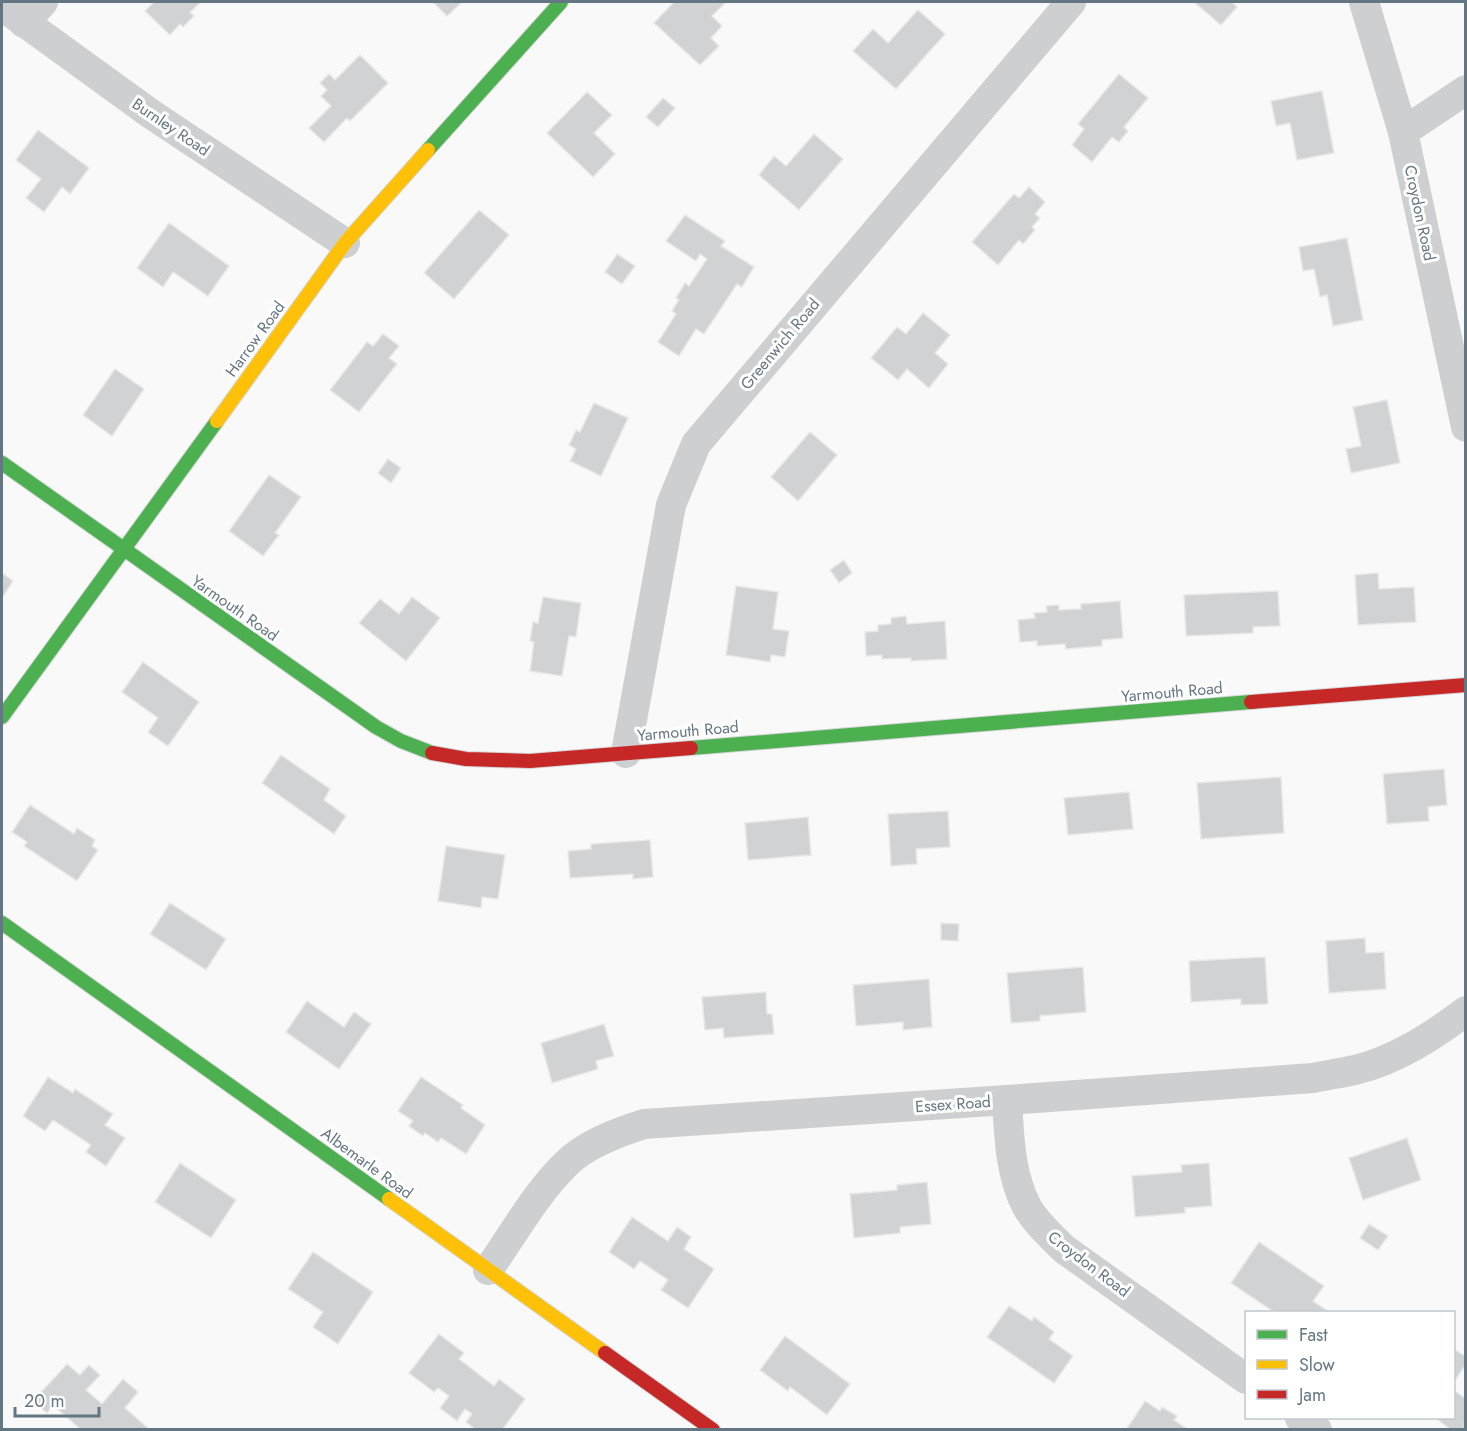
<svg xmlns="http://www.w3.org/2000/svg" width="1467" height="1431" font-family="Jost,sans-serif">
<style>
.building{fill:#d0d2d3;stroke:#e8e8e8;stroke-width:1.5}
.lines{fill:none;stroke-linecap:round;stroke-linejoin:round}
.fast-casing{stroke:#d5d6d7;stroke-width:16}
.slow-casing{stroke:#d5d6d7;stroke-width:16}
.jam-casing{stroke:#d5d6d7;stroke-width:16}
.street{stroke:#cecfd0;stroke-width:30}
.fast{stroke:#4caf50;stroke-width:14}
.slow{stroke:#ffc107;stroke-width:14}
.jam{stroke:#c62828;stroke-width:14}
.labels{text-anchor:middle;dominant-baseline:central;stroke-width:6;stroke-linejoin:round;paint-order:stroke}
.street-label{font-size:16px;fill:#657683;stroke:#fff}
</style>
<rect width="100%" height="100%" fill="#f9f9f9"/>
<g class="building">
<path d="M154,2H201L190,12L194,16L183,27L180,24L170,35L145,11Z"/>
<path d="M433,2H462L447,16Z"/>
<path d="M674,2H726L712,16L722,26L711,38L719,46L700,65L654,23Z"/>
<path d="M1194,2H1232L1237,7L1221,25Z"/>
<path d="M918,10L945,34L896,89L853,51L873,29L888,43Z"/>
<path d="M360,55L388,83L350,121L347,118L324,142L309,128L331,106L321,96L327,90L320,83L329,74L335,80Z"/>
<path d="M1119,74L1148,98L1124,127L1128,131L1119,142L1112,137L1092,162L1072,145L1084,129L1078,124Z"/>
<path d="M1322,91L1334,153L1297,160L1290,123L1276,126L1271,101Z"/>
<path d="M587,92L612,115L594,133L615,154L593,177L547,133Z"/>
<path d="M663,98L675,108L658,127L646,117Z"/>
<path d="M38,130L89,168L70,194L62,187L44,212L26,198L41,179L16,160Z"/>
<path d="M814,134L843,159L799,210L759,175L774,156L786,166Z"/>
<path d="M1029,187L1045,202L1035,214L1040,218L1032,227L1035,230L1023,244L1019,240L998,265L972,242L1014,194L1019,198Z"/>
<path d="M479,210L509,235L454,299L424,273Z"/>
<path d="M685,215L725,241L721,246L754,267L742,287L737,284L704,334L696,329L679,356L658,342L676,314L672,311L679,300L676,298L685,283L689,286L707,259L700,254L696,261L666,241Z"/>
<path d="M169,223L229,266L208,296L173,272L163,287L137,268Z"/>
<path d="M1347,238L1363,320L1333,326L1327,295L1320,297L1314,269L1303,271L1299,247Z"/>
<path d="M617,254L635,266L622,284L605,272Z"/>
<path d="M923,313L950,335L935,353L948,364L929,388L907,369L898,380L871,358L897,327L906,334Z"/>
<path d="M383,334L399,346L389,358L397,364L359,412L330,390L367,342L373,346Z"/>
<path d="M115,369L144,389L112,436L83,415Z"/>
<path d="M1387,400L1400,463L1351,473L1346,449L1361,446L1353,407Z"/>
<path d="M594,403L628,418L601,476L570,461L576,449L569,445L576,430L580,432Z"/>
<path d="M810,432L837,455L798,501L771,477Z"/>
<path d="M388,459L401,468L391,483L378,473Z"/>
<path d="M269,475L301,497L275,533L279,535L263,556L229,531Z"/>
<path d="M844,560L852,573L839,583L830,570Z"/>
<path d="M2,573L13,581L2,598Z"/>
<path d="M1378,573L1379,589L1414,587L1416,622L1358,625L1355,575Z"/>
<path d="M736,586L778,592L773,629L789,631L785,657L771,655L770,662L726,655Z"/>
<path d="M1278,591L1280,626L1253,627V633L1186,636L1184,595Z"/>
<path d="M412,597L440,618L406,661L359,623L380,599L399,614Z"/>
<path d="M543,597L581,603L576,637L569,636L562,676L530,671L534,642L530,641L533,622L538,623Z"/>
<path d="M1120,601L1123,638L1102,640V646L1066,649L1065,644L1037,646V641L1020,642L1018,620L1035,618L1034,613L1047,612L1046,606L1059,605V610L1081,609V604Z"/>
<path d="M906,616L907,624L945,621L947,659L911,661V658L882,659V655L866,656L865,632L878,631V625L891,624V618Z"/>
<path d="M143,662L199,702L168,746L148,732L158,718L122,692Z"/>
<path d="M281,755L330,789L324,800L346,816L334,834L262,783Z"/>
<path d="M1444,769L1447,805L1428,807L1429,821L1387,824L1383,774Z"/>
<path d="M1281,777L1284,833L1201,839L1197,783Z"/>
<path d="M1129,792L1133,829L1068,835L1064,798Z"/>
<path d="M30,805L74,834L77,828L95,840L92,846L98,850L77,881L24,846L27,842L12,832Z"/>
<path d="M948,811L950,847L916,849L917,864L891,866L888,814Z"/>
<path d="M808,817L811,855L748,860L745,823Z"/>
<path d="M650,840L653,877L633,879V874L570,878L568,851L591,849V844Z"/>
<path d="M446,846L505,855L498,899L482,897L481,908L438,901Z"/>
<path d="M170,903L226,939L206,970L150,934Z"/>
<path d="M941,923L959,924L958,941L941,940Z"/>
<path d="M1365,938L1366,953L1384,952L1386,989L1329,993L1326,941Z"/>
<path d="M1265,957L1268,1004L1241,1005V999L1191,1002L1189,961Z"/>
<path d="M1083,967L1086,1012L1040,1016V1021L1011,1023L1007,973Z"/>
<path d="M929,979L932,1027L903,1030V1022L856,1026L853,985Z"/>
<path d="M766,992L767,1014H772L774,1034L724,1038L723,1028L705,1030L702,997Z"/>
<path d="M307,1001L344,1027L354,1012L371,1024L339,1069L286,1032Z"/>
<path d="M604,1024L614,1056L596,1061L598,1069L552,1083L541,1043Z"/>
<path d="M48,1077L73,1093L75,1089L113,1114L105,1125L125,1138L106,1166L86,1152L91,1145L53,1120L45,1131L23,1116Z"/>
<path d="M421,1077L463,1105L461,1108L485,1125L466,1154L441,1138L438,1142L425,1133L423,1136L409,1126L413,1121L398,1111Z"/>
<path d="M1407,1138L1421,1180L1363,1200L1349,1158Z"/>
<path d="M180,1163L236,1200L211,1238L155,1202Z"/>
<path d="M1209,1163L1212,1206L1185,1208V1213L1135,1217L1132,1176L1182,1172L1181,1165Z"/>
<path d="M927,1182L931,1224L900,1227V1233L854,1238L850,1194L897,1190V1185Z"/>
<path d="M632,1217L668,1241L677,1227L691,1237L684,1249L714,1269L688,1308L661,1290L668,1280L640,1261L634,1269L609,1252Z"/>
<path d="M1369,1224L1388,1236L1378,1250L1360,1238Z"/>
<path d="M1259,1242L1324,1286L1313,1301L1329,1312H1274L1231,1283Z"/>
<path d="M313,1252L373,1292L338,1344L313,1327L323,1312L288,1289Z"/>
<path d="M1009,1306L1032,1321L1034,1317L1054,1332L1049,1339L1073,1356L1054,1383L987,1337Z"/>
<path d="M439,1334L464,1353L459,1359L494,1386L499,1379L525,1399L502,1430H476L466,1422L472,1414L465,1409L457,1421L440,1408L449,1396L438,1388L434,1392L409,1373Z"/>
<path d="M785,1336L850,1384L827,1415L790,1387L788,1391L760,1370Z"/>
<path d="M1454,1349L1466,1357V1364L1454,1382Z"/>
<path d="M67,1364L80,1375L89,1365L100,1375L86,1390L102,1404L123,1379L138,1392L125,1408L150,1430H78L79,1428L53,1405L47,1413L33,1401Z"/>
<path d="M1455,1391L1466,1399L1464,1430H1451L1436,1418H1454Z"/>
<path d="M1145,1401L1160,1411L1162,1407L1177,1416L1174,1420L1189,1430H1126Z"/>
</g>
<g class="lines">
<g class="fast-casing">
<g id="fast">
<path d="M428,150L561,2"/>
<path d="M2,463L376,727L401,741L432,753"/>
<path d="M2,717L217,421"/>
<path d="M691,748L1251,702"/>
<path d="M2,923L389,1199"/>
</g>
</g>
<g class="slow-casing">
<g id="slow">
<path d="M217,421L345,243L428,150"/>
<path d="M389,1199L605,1353"/>
</g>
</g>
<g class="jam-casing">
<g id="jam">
<path d="M1251,702L1466,685"/>
<path d="M432,753L466,759L530,761L691,748"/>
<path d="M605,1353L713,1430"/>
</g>
</g>
<g class="street">
<path d="M1364,2L1403,132L1466,427"/>
<path d="M2,6L151,114L345,243"/>
<path d="M24,23L43,2"/>
<path d="M1403,132L1466,90"/>
<path d="M626,753L671,505L696,444L1071,2"/>
<path d="M1007,1100C1009,1135 1010,1175 1027,1207C1036,1223 1051,1236 1064,1249L1246,1379"/>
<path d="M488,1270C513,1235 535,1194 566,1164C585,1144 619,1132 644,1124L1007,1100L1313,1078C1327,1075 1341,1073 1355,1070C1396,1060 1433,1036 1466,1011"/>
<path d="M1300,1418L1317,1430"/>
</g>
<use href="#fast" class="fast"/>
<use href="#slow" class="slow"/>
<use href="#jam" class="jam"/>
</g>
<g class="labels">
<g class="street-label">
<text transform="translate(171 127) rotate(34)">Burnley Road</text>
<text transform="translate(1420 213) rotate(78)">Croydon Road</text>
<text transform="translate(255 339) rotate(-54)">Harrow Road</text>
<text transform="translate(780 344) rotate(-50)">Greenwich Road</text>
<text transform="translate(235 608) rotate(35)">Yarmouth Road</text>
<text transform="translate(1172 692) rotate(-5)">Yarmouth Road</text>
<text transform="translate(688 731) rotate(-5)">Yarmouth Road</text>
<text transform="translate(953 1104) rotate(-4)">Essex Road</text>
<text transform="translate(367 1163) rotate(36)">Albemarle Road</text>
<text transform="translate(1089 1264) rotate(37)">Croydon Road</text>
</g>
</g>
<rect width="1467" height="1431" fill="none" stroke="#657683" stroke-width="6"/>
<rect x="1245" y="1311" width="210" height="108" fill="#ffffff" stroke="#c1c8cd" stroke-width="1.5"/>
<rect x="1257" y="1330" width="30" height="9" fill="#4caf50" stroke="#c1c8cd" stroke-width="1.5"/>
<text x="1299" y="1341" font-size="18" fill="#657683">Fast</text>
<rect x="1257" y="1360" width="30" height="9" fill="#ffc107" stroke="#c1c8cd" stroke-width="1.5"/>
<text x="1299" y="1371" font-size="18" fill="#657683">Slow</text>
<rect x="1257" y="1390" width="30" height="9" fill="#c62828" stroke="#c1c8cd" stroke-width="1.5"/>
<text x="1299" y="1401" font-size="18" fill="#657683">Jam</text>
<path d="M15 1407v9h84v-9" fill="none" stroke="#657683" stroke-width="3"/>
<text x="24" y="1407" font-size="18" fill="#657683" stroke="#ffffff" stroke-width="4.5" paint-order="stroke">20 m</text>
</svg>
